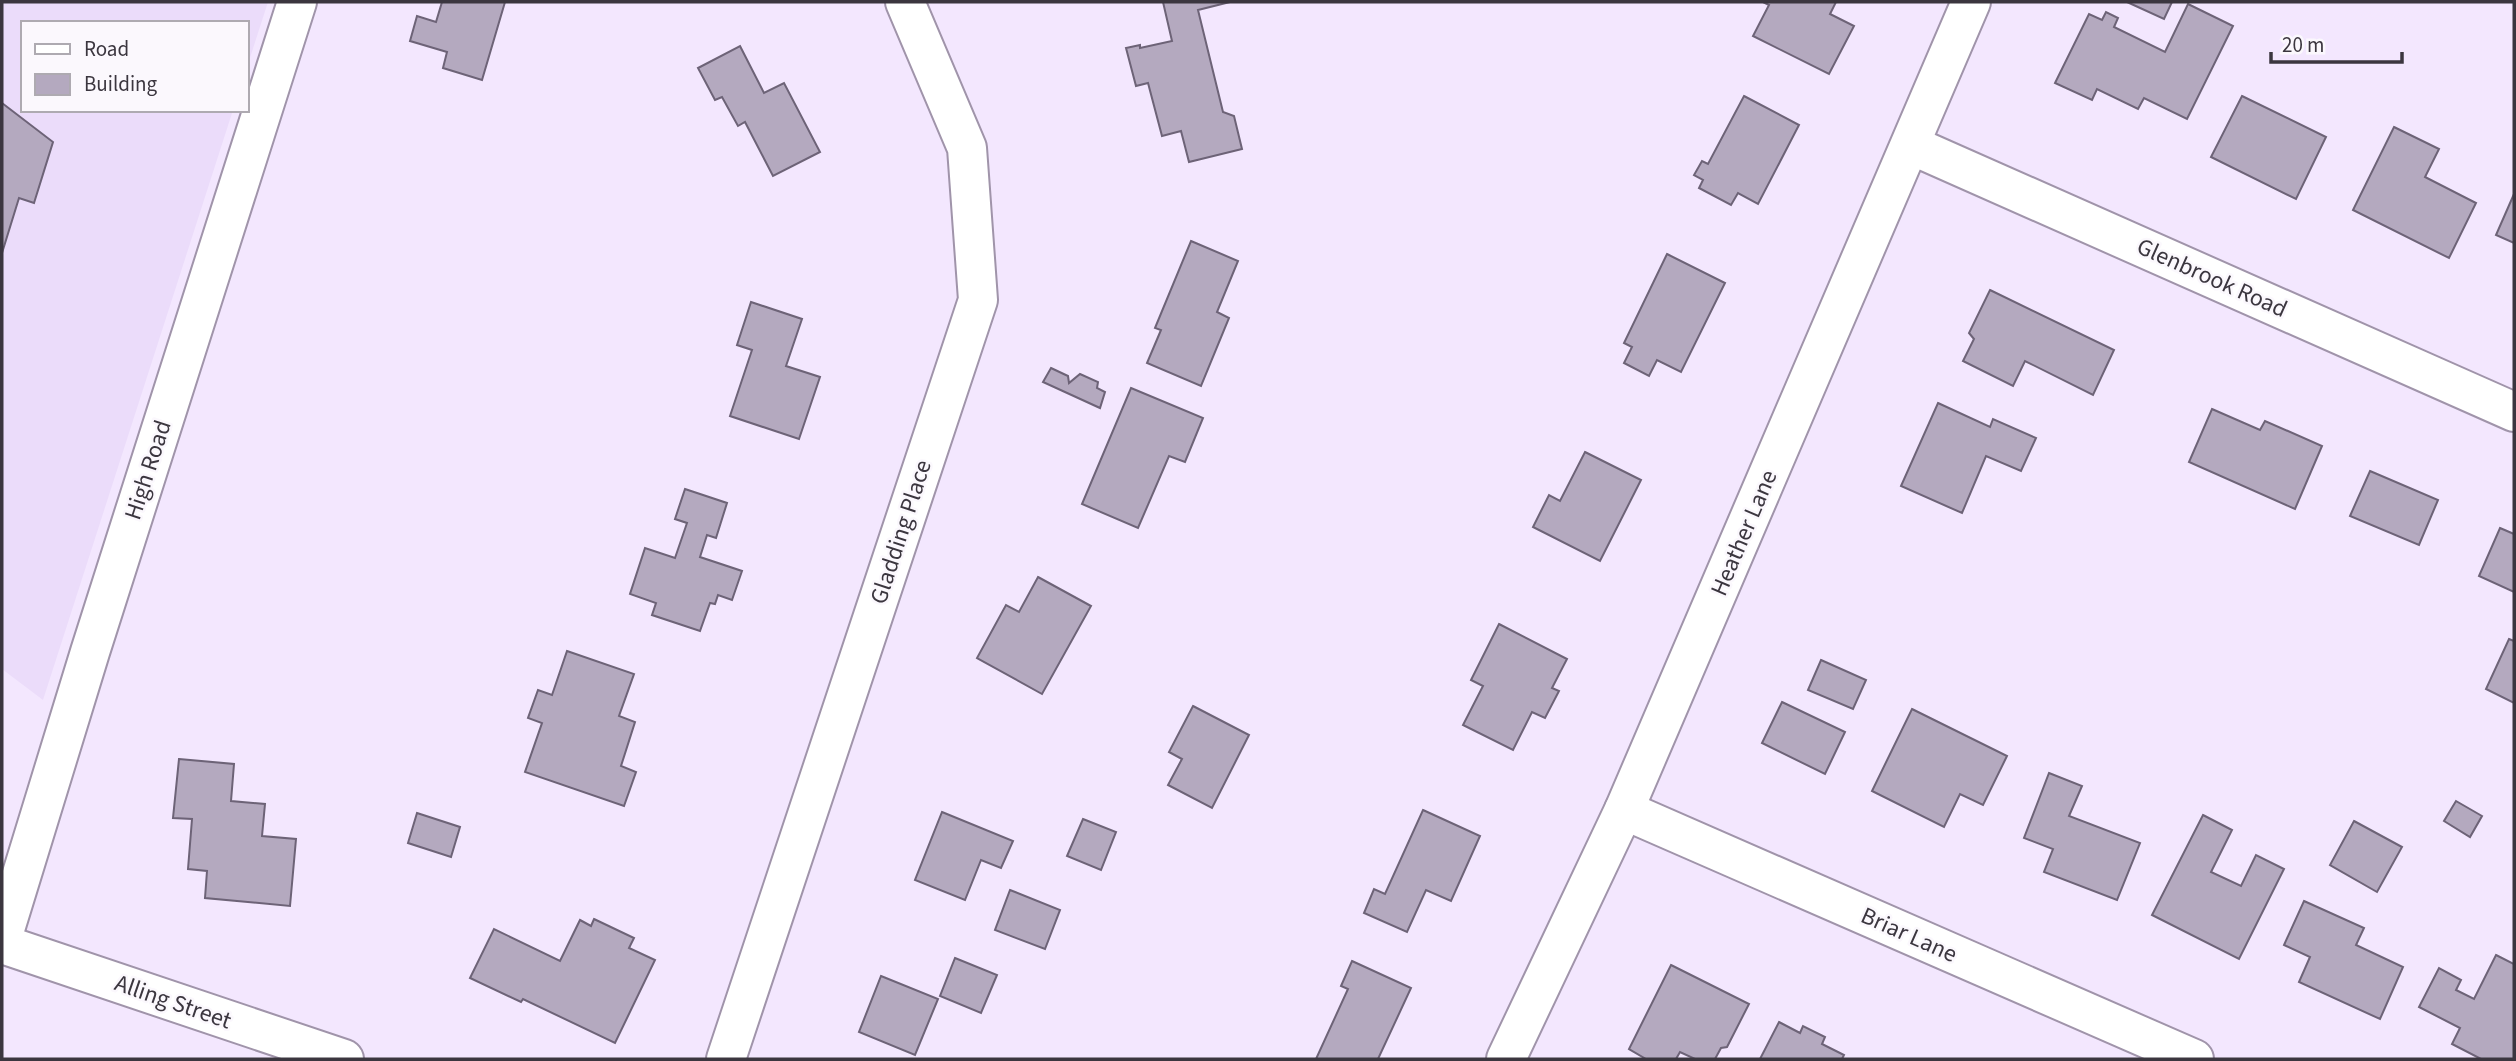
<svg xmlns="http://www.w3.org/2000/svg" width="2516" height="1061" font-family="'Source Sans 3',sans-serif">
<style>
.built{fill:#ebdcfa}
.building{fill:#b4a9bf;stroke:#6d6377;stroke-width:2}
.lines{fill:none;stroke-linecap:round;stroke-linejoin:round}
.minor-casing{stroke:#a094aa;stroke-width:42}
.minor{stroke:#fff;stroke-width:38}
.labels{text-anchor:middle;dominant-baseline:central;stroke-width:5;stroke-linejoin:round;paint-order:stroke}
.street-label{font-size:24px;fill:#3b363f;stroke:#fbf8fd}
</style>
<rect width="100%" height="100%" fill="#f3e7fe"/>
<path class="built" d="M2,2H268L247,67V23H23V110H233L43,700L2,669Z"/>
<g class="building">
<path d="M442,2H505L482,80L443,68L447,52L410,41L417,16L436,22Z"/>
<path d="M1163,2H1230L1198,10L1223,112L1234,116L1242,149L1189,162L1181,131L1162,136L1148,83L1136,86L1126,48L1140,45V48L1172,41Z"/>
<path d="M1763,2H1836L1830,14L1854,26L1829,74L1753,36L1769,5Z"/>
<path d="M2127,2H2172L2164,19Z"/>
<path d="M2188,4L2233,26L2187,119L2144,98L2138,109L2097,89L2092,100L2055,83L2089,14L2102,20L2106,12L2118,18L2114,27L2165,52Z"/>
<path d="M740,46L764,93L784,83L820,152L773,176L745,122L738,126L722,97L715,100L698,68Z"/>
<path d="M1744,96L1799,125L1758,204L1738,193L1731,205L1699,188L1703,180L1694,175L1702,161L1708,164Z"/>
<path d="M2242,96L2326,137L2296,199L2211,157Z"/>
<path d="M2,103L53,142L34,203L19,198L2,253Z"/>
<path d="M2394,127L2439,149L2425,177L2476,203L2449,258L2353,210Z"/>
<path d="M2514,194V243L2496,235Z"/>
<path d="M1191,241L1238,261L1217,312L1229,318L1201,386L1147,363L1161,330L1155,328Z"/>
<path d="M1667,254L1725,283L1681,372L1657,360L1649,376L1624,363L1632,347L1624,343Z"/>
<path d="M1990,290L2114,350L2093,395L2025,361L2013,386L1963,361L1974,339L1969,333Z"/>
<path d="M751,302L802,319L786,366L820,377L799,439L730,416L752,350L737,345Z"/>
<path d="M1051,368L1068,376L1069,383L1080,374L1098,382L1097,388L1105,392L1100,408L1043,382Z"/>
<path d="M1131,388L1203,418L1185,462L1169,456L1138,528L1082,504Z"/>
<path d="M1938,403L1990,427L1993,419L2036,438L2021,471L1986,456L1962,513L1901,486Z"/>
<path d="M2212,409L2260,430L2265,421L2322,446L2295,509L2189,462Z"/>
<path d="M1585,452L1641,480L1600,561L1533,527L1549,495L1560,501Z"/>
<path d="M2370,471L2438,500L2419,545L2350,516Z"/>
<path d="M685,489L727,503L716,538L707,535L700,557L742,571L732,600L718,595L715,604L710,603L700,631L652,615L656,603L630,594L645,548L675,558L687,523L675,519Z"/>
<path d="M2500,528L2514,534V592L2479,576Z"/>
<path d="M1038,577L1091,606L1042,694L977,658L1006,605L1019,612Z"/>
<path d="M1499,624L1567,659L1552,688L1559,691L1545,718L1532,712L1513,750L1463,725L1483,686L1471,680Z"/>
<path d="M2509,639L2514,641V703L2486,689Z"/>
<path d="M567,651L634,674L619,716L635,722L621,766L636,772L624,806L525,772L542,723L528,718L538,690L552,695Z"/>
<path d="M1821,660L1866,680L1853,709L1808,690Z"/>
<path d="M1782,702L1845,732L1825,774L1762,743Z"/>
<path d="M1193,706L1249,735L1212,808L1168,785L1182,759L1169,752Z"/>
<path d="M1912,709L2007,756L1983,805L1960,794L1944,827L1872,791Z"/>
<path d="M179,759L234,764L231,801L265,804L262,836L296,839L290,906L205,898L207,871L188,869L192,819L173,818Z"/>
<path d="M2049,773L2082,786L2069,816L2140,843L2117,900L2044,872L2053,849L2024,838Z"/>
<path d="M2456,801L2482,816L2470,837L2444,821Z"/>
<path d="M1423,810L1480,836L1451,901L1426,890L1407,932L1364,913L1374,889L1385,894Z"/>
<path d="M942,812L1013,841L1001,868L981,860L965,900L915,880Z"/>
<path d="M417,813L460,827L451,857L408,843Z"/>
<path d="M2203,815L2232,830L2211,872L2241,886L2256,855L2284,869L2239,959L2152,915Z"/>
<path d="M1083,819L1116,832L1101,870L1067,856Z"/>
<path d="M2354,821L2402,847L2377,892L2330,865Z"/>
<path d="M1010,890L1060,910L1045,949L995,930Z"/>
<path d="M2304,901L2364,928L2356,945L2403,967L2380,1019L2299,982L2310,957L2284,945Z"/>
<path d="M594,919L634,938L629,948L655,960L615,1043L523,999L521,1002L470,978L494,929L560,961L580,920L591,926Z"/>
<path d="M2496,955L2514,964V1059H2481L2452,1044L2460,1028L2419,1007L2439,968L2461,980L2456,990L2474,999Z"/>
<path d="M955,958L997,975L981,1013L940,996Z"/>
<path d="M1352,961L1411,988L1378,1059H1316L1348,989L1341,986Z"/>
<path d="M1671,965L1749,1004L1727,1047L1721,1048L1715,1059H1695L1680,1052L1676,1059H1646L1629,1049Z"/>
<path d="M881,976L938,999L915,1055L859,1032Z"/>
<path d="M1779,1022L1800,1033L1803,1026L1825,1037L1822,1044L1844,1055L1842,1059H1760Z"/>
</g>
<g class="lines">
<g class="minor-casing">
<g id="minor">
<path d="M1911,145L2514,412"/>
<path d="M1624,810L2194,1059"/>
<path d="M2,939L90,652L297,2"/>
<path d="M2,944L344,1059"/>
<path d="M726,1059L978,300L967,148L905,2"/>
<path d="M1506,1059L1624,810L1971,2"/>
</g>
</g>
<use href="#minor" class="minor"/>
</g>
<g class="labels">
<g class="street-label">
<text transform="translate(2212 278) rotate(24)">Glenbrook Road</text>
<text transform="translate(148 470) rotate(-72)">High Road</text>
<text transform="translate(901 532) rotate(-72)">Gladding Place</text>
<text transform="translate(1744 533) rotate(-67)">Heather Lane</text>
<text transform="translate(1909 935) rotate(24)">Briar Lane</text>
<text transform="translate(173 1002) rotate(19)">Alling Street</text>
</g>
</g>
<rect width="2516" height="1061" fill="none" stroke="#3b363f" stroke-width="7"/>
<rect x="21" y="21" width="228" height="91" fill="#fbf8fd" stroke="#aeaab1" stroke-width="2"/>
<rect x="35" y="44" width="35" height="10" fill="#ffffff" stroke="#aeaab1" stroke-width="2"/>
<text x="84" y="56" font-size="21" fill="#3b363f">Road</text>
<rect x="35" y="74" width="35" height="21" fill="#b4a9bf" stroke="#aeaab1" stroke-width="2"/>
<text x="84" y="91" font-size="21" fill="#3b363f">Building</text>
<path d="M2271 52v10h131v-10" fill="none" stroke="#3b363f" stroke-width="3.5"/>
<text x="2282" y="52" font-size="21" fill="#3b363f" stroke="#fbf8fd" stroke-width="5" paint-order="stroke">20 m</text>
</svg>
